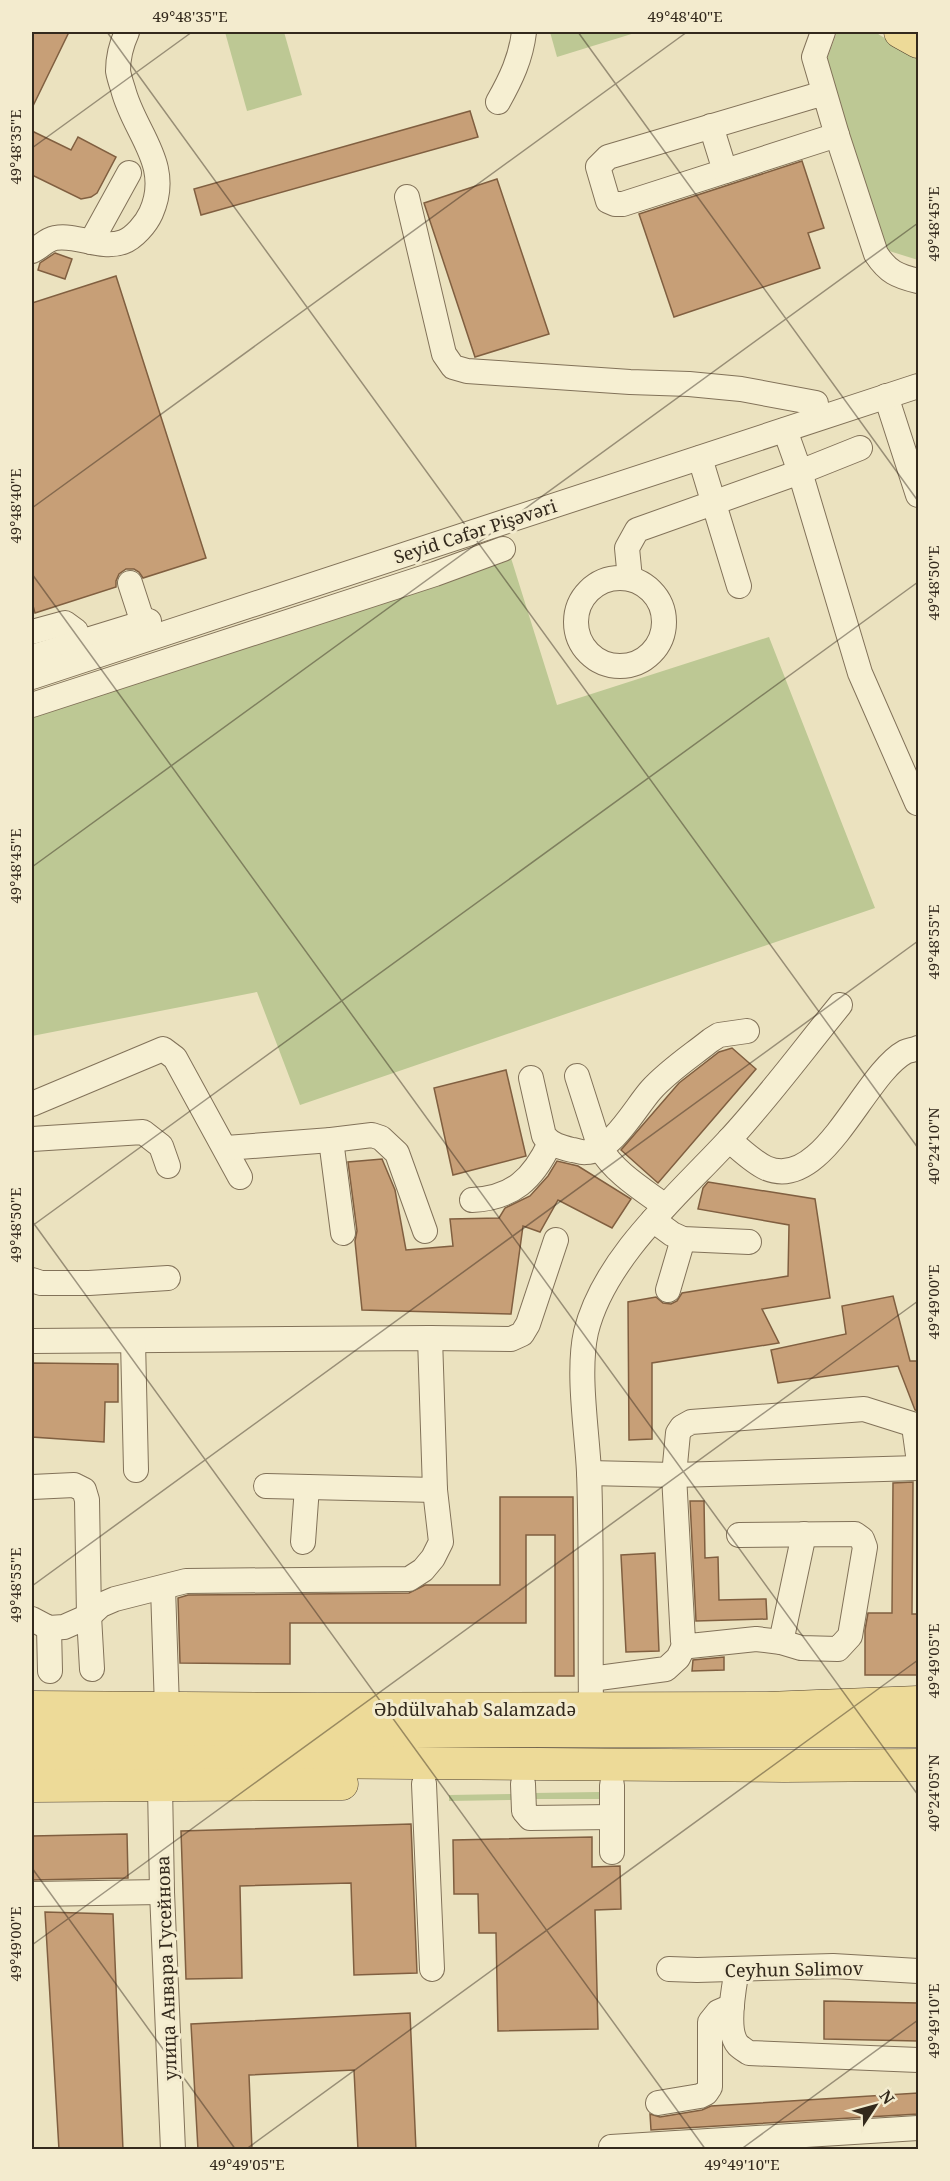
<svg xmlns="http://www.w3.org/2000/svg" width="950" height="2181" font-family="'Noto Serif',serif">
<style>
.green{fill:#bdc894}
.building{fill:#c79f77;stroke:#805f40;stroke-width:1.5}
.lines{fill:none;stroke-linecap:round;stroke-linejoin:round}
.minor-casing{stroke:#827259;stroke-width:26}
.major-casing{stroke:#50402d;stroke-width:33}
.minor{stroke:#f6efd2;stroke-width:24}
.major{stroke:#edda98;stroke-width:32}
.ticks{fill:none;stroke:#33291c;stroke-width:1.5;stroke-opacity:0.45}
.labels{text-anchor:middle;dominant-baseline:central;stroke-width:6;stroke-linejoin:round;paint-order:stroke}
.street-label{font-size:18px;fill:#33291c;stroke:#f3ebce}
.neatline{fill:none;stroke:#33291c;stroke-width:2}
.ticks-label{font-size:15px;text-anchor:middle;fill:#33291c}
</style>
<rect width="100%" height="100%" fill="#ebe2bf"/>
<g class="green">
<path d="M225,32H284L302,95L247,111Z"/>
<path d="M550,32H638L557,57Z"/>
<path d="M837,32H875L918,59V260L886,250L822,73Z"/>
<path d="M511,558L557,705L769,637L875,908L300,1105L257,992L32,1036V711Z"/>
<path d="M599,1792V1799H533V1793Z"/>
<path d="M515,1794V1800L449,1801V1795Z"/>
</g>
<g class="building">
<path d="M32,32H69L32,108Z"/>
<path d="M470,111L478,137L201,215L194,189Z"/>
<path d="M32,131L71,150L78,137L116,157L97,193L91,197L81,199L32,175Z"/>
<path d="M802,161L824,228L808,233L820,268L674,317L639,214Z"/>
<path d="M497,179L549,334L475,357L424,203Z"/>
<path d="M55,253L72,259L65,279L38,270L40,263Z"/>
<path d="M116,276L206,558L143,578L139,572L134,569H126L119,574L116,581V587L35,613L32,602V303Z"/>
<path d="M732,1048L756,1069L658,1183L621,1150L679,1083L719,1052Z"/>
<path d="M506,1070L526,1156L453,1175L434,1088Z"/>
<path d="M382,1159L395,1190L406,1250L453,1246L450,1219L499,1218L505,1208L530,1196L548,1176L557,1161L578,1166L631,1199L612,1228L558,1200L540,1232L523,1226L511,1314L362,1310L355,1241L357,1231L348,1162Z"/>
<path d="M708,1182L815,1199L830,1298L762,1309L779,1343L652,1363V1439L629,1440L628,1302L656,1297L663,1303L671,1304L677,1301L682,1293L788,1276L789,1225L698,1209L703,1188Z"/>
<path d="M893,1296L910,1361H918V1411L915,1410L898,1366L778,1383L771,1350L846,1334L842,1306Z"/>
<path d="M32,1363L118,1364V1402H105L104,1442L32,1437Z"/>
<path d="M913,1482L912,1614H918V1675H865V1630L868,1613H892L893,1483Z"/>
<path d="M500,1497H573L574,1676H555V1535H526V1623H290V1664L180,1663L178,1598L188,1595L409,1593L425,1585H500Z"/>
<path d="M690,1501H704L705,1558L718,1557L719,1600L766,1599L767,1619L696,1621Z"/>
<path d="M655,1553L659,1651L626,1652L621,1555Z"/>
<path d="M724,1657V1670L692,1671L693,1660Z"/>
<path d="M411,1824L417,1973L354,1975L351,1883L240,1886L242,1978L186,1979L181,1831Z"/>
<path d="M127,1834L128,1878L32,1880V1836Z"/>
<path d="M592,1837V1867L620,1866L621,1909L595,1910L598,2029L498,2031L496,1933H479L478,1894H454L453,1840Z"/>
<path d="M45,1912L113,1914L123,2150H59Z"/>
<path d="M824,2001L918,2003V2041L824,2039Z"/>
<path d="M410,2013L416,2150H358L354,2070L249,2075L252,2150H198L191,2024Z"/>
<path d="M918,2093V2114L651,2130L650,2114L660,2117L702,2110L711,2106Z"/>
</g>
<g class="lines">
<g class="minor-casing">
<g id="minor">
<path d="M823,32L814,57L837,135L623,204H615L608,201L598,167L608,157L824,93"/>
<path d="M498,102C511,79 521,58 524,32"/>
<path d="M711,126L725,171"/>
<path d="M837,135L876,254C888,272 897,276 918,281"/>
<path d="M407,197L444,354L453,367L467,371L630,382L689,384L741,389L816,403"/>
<path d="M91,242L129,173"/>
<path d="M32,251C40,248 45,240 55,238C78,234 100,250 123,242C134,238 146,224 151,213C173,164 134,133 123,89C121,83 119,77 118,71C118,58 122,43 127,32"/>
<path d="M886,396L918,495"/>
<path d="M785,430L800,472L860,673L917,803"/>
<path d="M700,458L739,586"/>
<circle cx="620" cy="622" r="44"/>
<path d="M630,579L627,548L637,530L800,472L860,448"/>
<path d="M130,583L143,623"/>
<path d="M32,632L65,623L76,631L80,643"/>
<path d="M32,657L149,621"/>
<path d="M32,677L918,386"/>
<path d="M32,705L435,574L503,549"/>
<path d="M577,1076L600,1148C615,1173 642,1189 665,1206"/>
<path d="M531,1078L544,1136C552,1145 560,1147 572,1150C576,1150 581,1153 586,1152C612,1152 635,1108 651,1090C668,1071 691,1056 711,1040L719,1035L747,1031"/>
<path d="M32,1104L163,1049L175,1058L240,1177"/>
<path d="M32,1139L143,1132L161,1146L168,1166"/>
<path d="M331,1140L343,1233"/>
<path d="M729,1140C740,1149 753,1162 766,1168C823,1193 863,1075 905,1052C909,1050 914,1050 918,1048"/>
<path d="M226,1148L331,1140L372,1135L381,1138L397,1153L425,1231"/>
<path d="M472,1200C513,1198 533,1179 550,1143"/>
<path d="M653,1220L672,1234L683,1239L749,1242"/>
<path d="M32,1280L41,1283H89L168,1278"/>
<path d="M668,1290L683,1239"/>
<path d="M430,1338L511,1339L522,1334L528,1324L556,1240"/>
<path d="M32,1341L430,1338L435,1490L441,1542L433,1558L423,1570L409,1579L186,1581L115,1599L101,1605L89,1616L64,1627L49,1628L32,1619"/>
<path d="M133,1341L136,1470"/>
<path d="M914,1426L918,1455"/>
<path d="M589,1473L674,1475L918,1468"/>
<path d="M266,1486L435,1490"/>
<path d="M32,1487L74,1485L84,1490L87,1500L89,1616L92,1669"/>
<path d="M739,1535L855,1534L862,1539L865,1547L850,1636L838,1649L801,1648L781,1642L756,1639L690,1646L685,1644L683,1641L674,1475L678,1433L682,1427L691,1422L864,1409L918,1426"/>
<path d="M303,1542L307,1487"/>
<path d="M163,1588L167,1708"/>
<path d="M49,1628L50,1671"/>
<path d="M781,1642L804,1534"/>
<path d="M591,1679L666,1669L678,1658L685,1644"/>
<path d="M591,1708C590,1630 592,1551 589,1472C587,1431 577,1372 586,1332C604,1258 678,1195 728,1141C768,1098 803,1050 840,1005"/>
<path d="M424,1784L432,1969"/>
<path d="M523,1784L524,1811L530,1818L612,1817"/>
<path d="M160,1786L162,1892L173,2150"/>
<path d="M612,1852V1785"/>
<path d="M32,1894L162,1892"/>
<path d="M669,1969L697,1970L833,1966L918,1971"/>
<path d="M737,1969C734,1988 725,2030 738,2045C741,2048 746,2051 749,2053L918,2060"/>
<path d="M658,2103L700,2096L706,2093L710,2087V2022L718,2012L732,2006"/>
<path d="M611,2147L918,2128"/>
</g>
</g>
<g class="major-casing">
<g id="major">
<path d="M900,32L918,42"/>
<path d="M32,1707L317,1709L767,1708L918,1702"/>
<path d="M32,1731H918"/>
<path d="M32,1760L784,1766L918,1765"/>
<path d="M32,1786L342,1784"/>
</g>
</g>
<use href="#minor" class="minor"/>
<use href="#major" class="major"/>
</g>
<path class="ticks" d="M107,32L918,1148M578,32L918,501M32,148L192,32M32,508L687,32M32,574L918,1795M32,867L918,223M32,1221L706,2150M32,1226L918,582M32,1586L918,941M32,1868L236,2150M32,1945L918,1301M245,2150L918,1660M740,2150L918,2020"/>
<g class="labels">
<g class="street-label">
<text transform="translate(475 531) rotate(-18)">Seyid Cəfər Pişəvəri</text>
<text x="475" y="1709">Əbdülvahab Salamzadə</text>
<text transform="translate(166 1968) rotate(-92)">улица Анвара Гусейнова</text>
<text transform="translate(794 1969) rotate(-1)">Ceyhun Səlimov</text>
</g>
</g>
<rect width="950" height="2181" fill="none" stroke="#f3ebce" stroke-width="66"/>
<g transform="translate(875 2106) rotate(54)" stroke="#f3ebce" stroke-width="4.5" paint-order="stroke">
<path d="M0-4.5L10 22L0 15L-10 22Z" fill="#33291c"/>
<text y="-9" font-size="16" font-weight="bold" text-anchor="middle" fill="#33291c">N</text>
</g>
<rect x="33" y="33" width="884" height="2115" class="neatline"/>
<g class="ticks-label">
<text x="190" y="22">49°48'35"E</text>
<text x="685" y="22">49°48'40"E</text>
<text transform="translate(16 147) rotate(-90)" y="5">49°48'35"E</text>
<text transform="translate(934 224) rotate(-90)" y="5">49°48'45"E</text>
<text transform="translate(16 506) rotate(-90)" y="5">49°48'40"E</text>
<text transform="translate(934 583) rotate(-90)" y="5">49°48'50"E</text>
<text transform="translate(16 866) rotate(-90)" y="5">49°48'45"E</text>
<text transform="translate(934 942) rotate(-90)" y="5">49°48'55"E</text>
<text transform="translate(934 1146) rotate(-90)" y="5">40°24'10"N</text>
<text transform="translate(16 1225) rotate(-90)" y="5">49°48'50"E</text>
<text transform="translate(934 1302) rotate(-90)" y="5">49°49'00"E</text>
<text transform="translate(16 1585) rotate(-90)" y="5">49°48'55"E</text>
<text transform="translate(934 1661) rotate(-90)" y="5">49°49'05"E</text>
<text transform="translate(934 1793) rotate(-90)" y="5">40°24'05"N</text>
<text transform="translate(16 1944) rotate(-90)" y="5">49°49'00"E</text>
<text transform="translate(934 2021) rotate(-90)" y="5">49°49'10"E</text>
<text x="247" y="2170">49°49'05"E</text>
<text x="742" y="2170">49°49'10"E</text>
</g>
</svg>
